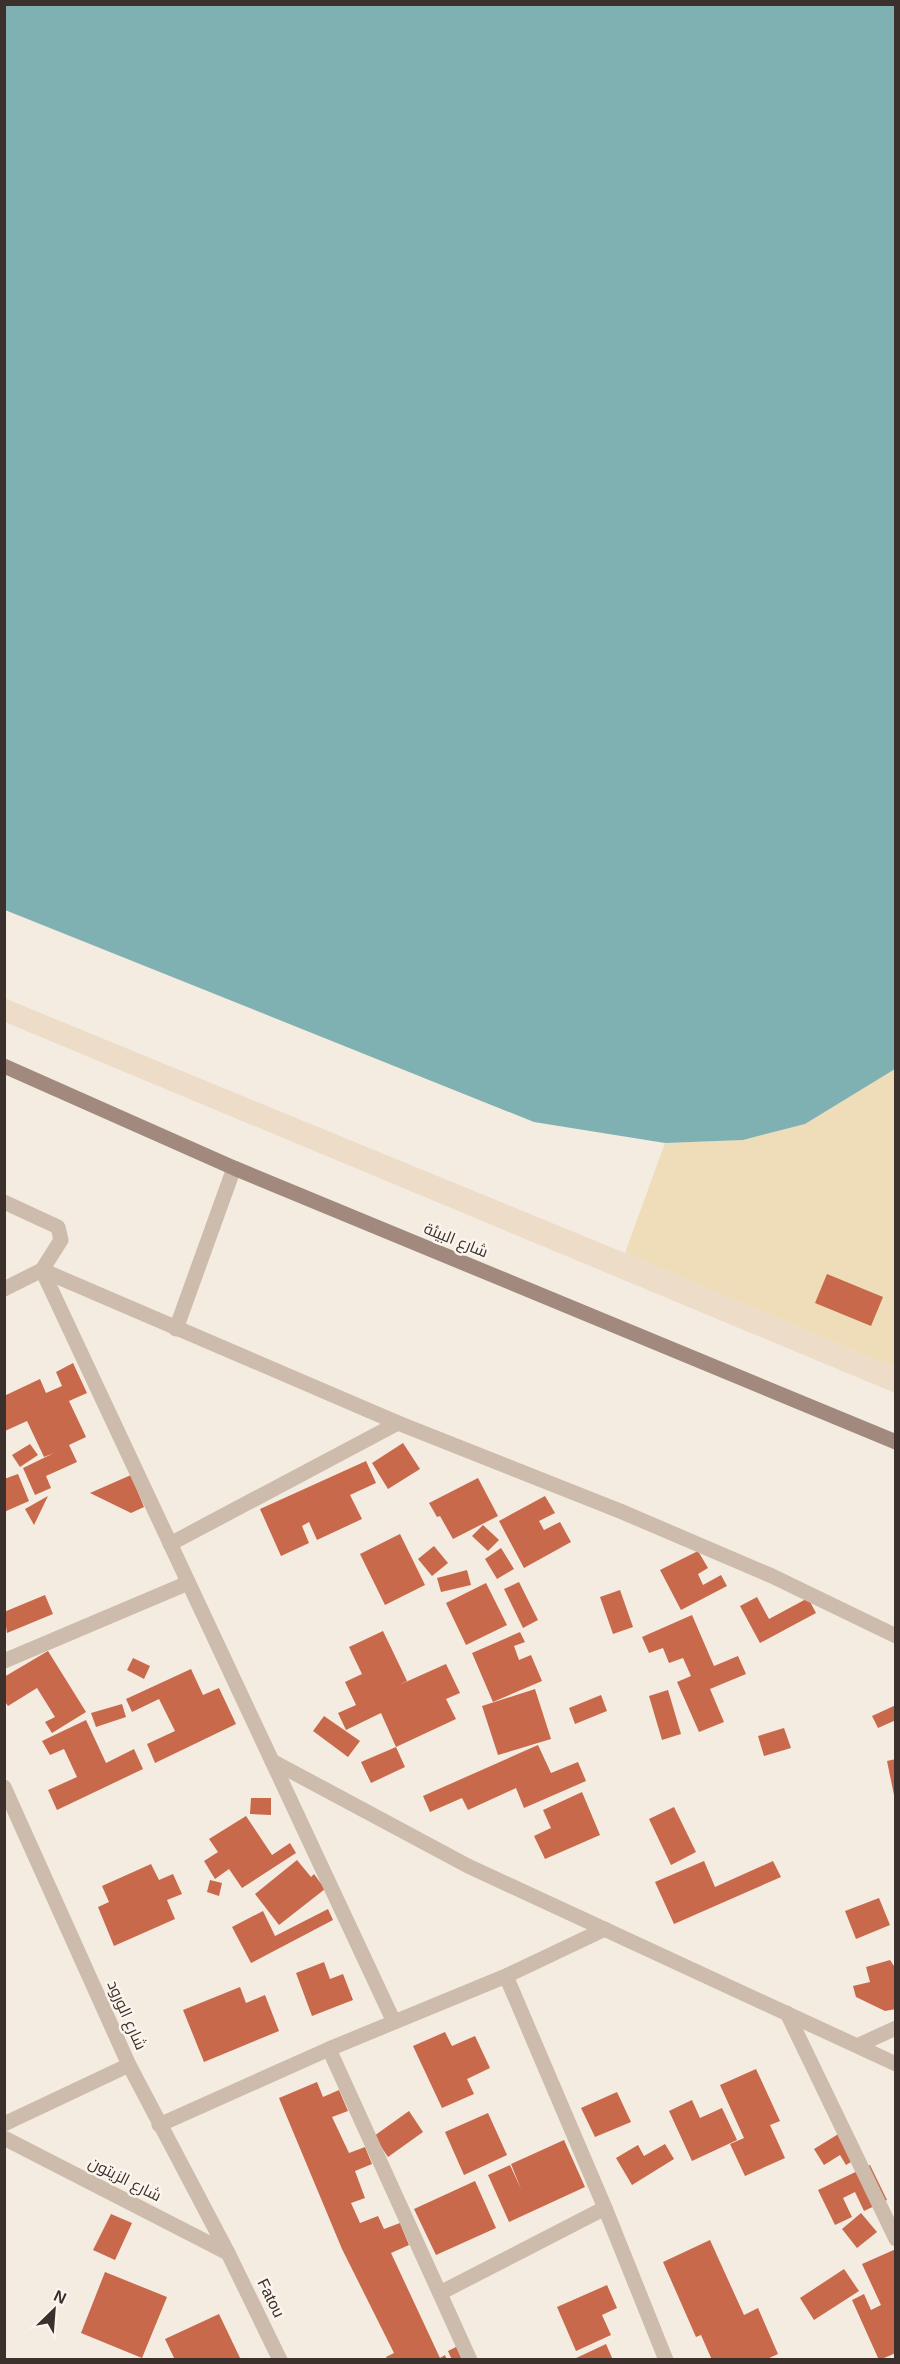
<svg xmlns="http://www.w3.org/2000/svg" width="900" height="2364" font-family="Helvetica,Cairo,sans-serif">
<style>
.sand{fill:#efdcb8}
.plaza{fill:#ecdcc8}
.water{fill:#7fb0b2}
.building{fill:#c8694b}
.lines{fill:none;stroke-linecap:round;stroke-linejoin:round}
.minor{stroke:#cdbbac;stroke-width:15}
.tertiary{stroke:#cdbbac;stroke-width:15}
.secondary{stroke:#a18a7d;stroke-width:15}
.labels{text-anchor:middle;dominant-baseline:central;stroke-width:5;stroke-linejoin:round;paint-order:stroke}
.street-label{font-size:16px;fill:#3b302b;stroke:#fbf5ee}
</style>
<rect width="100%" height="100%" fill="#f4ebe1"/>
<path class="sand" d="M895,1069V1368L625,1253L665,1143L743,1140L805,1124Z"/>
<path class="plaza" d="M4,998L625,1253L895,1368V1393L5,1022Z"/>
<path class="water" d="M5,4L895,5V1069L805,1124L743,1140L665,1143L534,1122L5,910Z"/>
<g class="building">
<path d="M827,1274L883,1297L871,1326L815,1303Z"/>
<path d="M73,1363L87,1393L69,1401L86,1437L69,1445L77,1462L46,1476L51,1488L35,1495L23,1468L54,1453L44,1457L27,1421L5,1431L4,1396L40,1379L46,1393L62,1386L56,1372Z"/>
<path d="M403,1443L420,1469L388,1489L372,1463Z"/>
<path d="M30,1444L38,1455L20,1467L12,1455Z"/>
<path d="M366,1461L376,1483L350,1495L362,1519L317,1540L309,1522L302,1526L309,1543L281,1556L260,1509Z"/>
<path d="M18,1474L29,1501L4,1512V1479Z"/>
<path d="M131,1475L144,1507L131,1513L90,1493Z"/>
<path d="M478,1478L498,1516L453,1539L440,1516L437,1517L429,1503Z"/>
<path d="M48,1496L34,1525L25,1509Z"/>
<path d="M545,1496L555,1513L539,1521L544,1530L560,1522L571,1542L524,1568L499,1521Z"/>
<path d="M483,1525L499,1540L488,1551L472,1536Z"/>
<path d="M400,1534L425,1585L385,1605L360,1554Z"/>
<path d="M434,1546L448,1563L432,1576L418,1559Z"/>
<path d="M501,1548L514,1569L497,1579L485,1559Z"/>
<path d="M698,1551L708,1568L698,1574L703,1585L721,1575L727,1586L681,1610L660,1570Z"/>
<path d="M467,1570L471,1585L441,1592L437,1578Z"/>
<path d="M519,1582L538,1620L523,1628L504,1589Z"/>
<path d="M486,1583L507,1625L466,1645L446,1603Z"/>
<path d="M620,1590L633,1627L613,1634L600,1597Z"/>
<path d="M45,1595L53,1614L7,1633L4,1612Z"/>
<path d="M757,1597L769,1619L808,1598L816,1613L760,1643L740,1606Z"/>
<path d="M692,1615L714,1666L738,1656L746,1674L710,1689L724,1722L699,1732L677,1682L691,1676L683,1658L669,1663L663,1648L649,1653L642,1637Z"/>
<path d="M383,1631L407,1681L399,1685L446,1664L460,1693L446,1699L456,1719L396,1747L405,1767L371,1783L361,1762L396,1747L381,1713L346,1730L338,1713L356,1705L345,1682L362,1674L349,1647Z"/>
<path d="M520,1632L525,1642L514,1646L519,1660L531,1655L542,1681L493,1702L472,1653Z"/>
<path d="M48,1651L86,1712L52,1733L45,1722L55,1717L37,1688L8,1706L4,1700V1677Z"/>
<path d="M133,1658L150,1666L144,1679L127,1670Z"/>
<path d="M191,1669L203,1695L219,1688L236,1724L155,1763L147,1744L175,1731L159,1699L132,1712L126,1699Z"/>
<path d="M535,1689L551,1739L498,1755L482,1706Z"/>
<path d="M668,1690L681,1734L662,1740L649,1696Z"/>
<path d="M601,1695L607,1711L575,1724L569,1708Z"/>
<path d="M122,1704L126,1717L96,1727L91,1713Z"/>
<path d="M896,1705V1720L878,1728L872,1716Z"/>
<path d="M324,1716L360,1741L348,1757L313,1731Z"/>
<path d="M86,1720L106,1763L134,1749L143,1769L57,1810L48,1790L77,1777L64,1749L50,1755L42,1741Z"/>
<path d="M784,1728L791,1748L764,1756L758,1736Z"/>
<path d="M538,1745L551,1773L578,1762L586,1781L524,1808L516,1788L468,1810L462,1798L430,1812L423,1796Z"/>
<path d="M896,1759V1795H894L887,1761Z"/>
<path d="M582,1792L600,1835L545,1859L534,1836L551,1828L543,1810Z"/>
<path d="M251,1798H271V1815L250,1814Z"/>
<path d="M674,1807L696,1852L671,1865L649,1819Z"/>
<path d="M246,1816L272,1855L290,1843L296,1853L242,1888L229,1869L215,1879L204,1861L218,1852L209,1839Z"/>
<path d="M297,1860L311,1877L314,1874L325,1889L279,1925L255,1894Z"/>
<path d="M704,1861L715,1887L773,1861L781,1877L674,1924L655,1882Z"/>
<path d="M151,1864L159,1880L173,1874L182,1894L167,1900L175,1919L114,1946L98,1907L109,1902L102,1886Z"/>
<path d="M210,1880L222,1883L219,1896L207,1892Z"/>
<path d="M879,1898L890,1925L856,1939L845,1911Z"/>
<path d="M328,1909L333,1920L251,1963L232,1927L263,1911L275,1936Z"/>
<path d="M890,1960L896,1969V2009L885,2011L856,1997L853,1986L870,1982L866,1967Z"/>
<path d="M324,1962L330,1979L343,1974L353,2000L312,2016L296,1973Z"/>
<path d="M240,1987L246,2003L265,1995L279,2031L204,2062L183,2010Z"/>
<path d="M445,2032L452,2046L475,2036L490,2068L467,2079L474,2094L442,2108L413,2046Z"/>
<path d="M756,2069L780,2121L770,2125L785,2158L745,2176L730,2144L744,2138L720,2085Z"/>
<path d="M317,2082L323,2097L339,2090L348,2111L332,2117L349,2153L365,2147L372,2164L355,2171L365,2198L351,2203L360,2223L378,2216L384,2229L400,2223L409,2245L391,2253L440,2358L445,2355L447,2360H388L386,2357L394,2353L342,2249L279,2098Z"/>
<path d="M617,2092L631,2122L595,2137L581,2108Z"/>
<path d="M692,2100L700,2118L722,2108L737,2140L692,2161L669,2111Z"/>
<path d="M409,2111L423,2132L388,2157L374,2136Z"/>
<path d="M488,2113L507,2155L464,2175L445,2132Z"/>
<path d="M840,2133L856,2159L846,2165L840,2155L824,2165L814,2149Z"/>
<path d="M564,2140L585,2187L509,2222L488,2175L510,2165L521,2189L511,2164Z"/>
<path d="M665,2144L674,2159L632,2185L616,2158L638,2145L644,2156Z"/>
<path d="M870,2165L887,2200L864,2211L855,2192L843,2198L852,2217L835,2225L818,2190Z"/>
<path d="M475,2181L496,2228L436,2255L414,2209Z"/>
<path d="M861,2213L877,2232L857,2248L842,2229Z"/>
<path d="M111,2214L132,2223L115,2260L93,2250Z"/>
<path d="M710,2240L744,2315L758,2308L778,2354L765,2360H712L701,2335L696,2337L663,2262Z"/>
<path d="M896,2249V2353L879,2360L852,2300L864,2294L871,2310L881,2305L862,2264Z"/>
<path d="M844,2269L859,2291L814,2320L800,2298Z"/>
<path d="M105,2272L167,2297L142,2358L81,2333Z"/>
<path d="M607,2285L617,2308L602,2315L611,2335L576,2351L557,2307Z"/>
<path d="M219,2314L241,2360H175L165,2339Z"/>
<path d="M606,2344L613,2360H572Z"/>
<path d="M458,2346L463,2360H452L448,2351Z"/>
</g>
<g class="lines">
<g class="minor">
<path d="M4,1202L58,1227L61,1240L42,1270L4,1289"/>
<path d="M42,1270L272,1761L468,1866L896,2064"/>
<path d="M42,1270L398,1423L620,1511L772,1576L896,1636"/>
<path d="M176,1329L234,1168"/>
<path d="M170,1544L398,1423"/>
<path d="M4,1661L188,1583"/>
<path d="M272,1761L394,2022"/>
<path d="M506,1976L605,2208L666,2360"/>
<path d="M787,2013L896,2239"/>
<path d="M859,2045L896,2028"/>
<path d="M329,2049L470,2360"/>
<path d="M4,2124L129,2065"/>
<path d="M159,2125L329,2049L506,1976L605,1929"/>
<path d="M4,2138L228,2253"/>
<path d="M440,2293L605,2208"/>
</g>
<path class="tertiary" d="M4,1787L129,2065L228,2253L280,2360"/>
<path class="secondary" d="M4,1066L234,1168L896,1442"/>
</g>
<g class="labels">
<g class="street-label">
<text transform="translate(456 1240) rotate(22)">شارع البيئة</text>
<text transform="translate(127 2015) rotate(66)">شارع الورود</text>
<text transform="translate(125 2179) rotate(27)">شارع الزيتون</text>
<text transform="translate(271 2298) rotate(64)">Fatou</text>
</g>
</g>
<rect width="900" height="2364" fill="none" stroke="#3b302b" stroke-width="12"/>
<g transform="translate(54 2310) rotate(25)" stroke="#fbf5ee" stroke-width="4.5" paint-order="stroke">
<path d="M0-4.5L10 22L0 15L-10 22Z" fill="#3b302b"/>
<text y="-9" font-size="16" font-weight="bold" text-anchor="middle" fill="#3b302b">N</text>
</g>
</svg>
